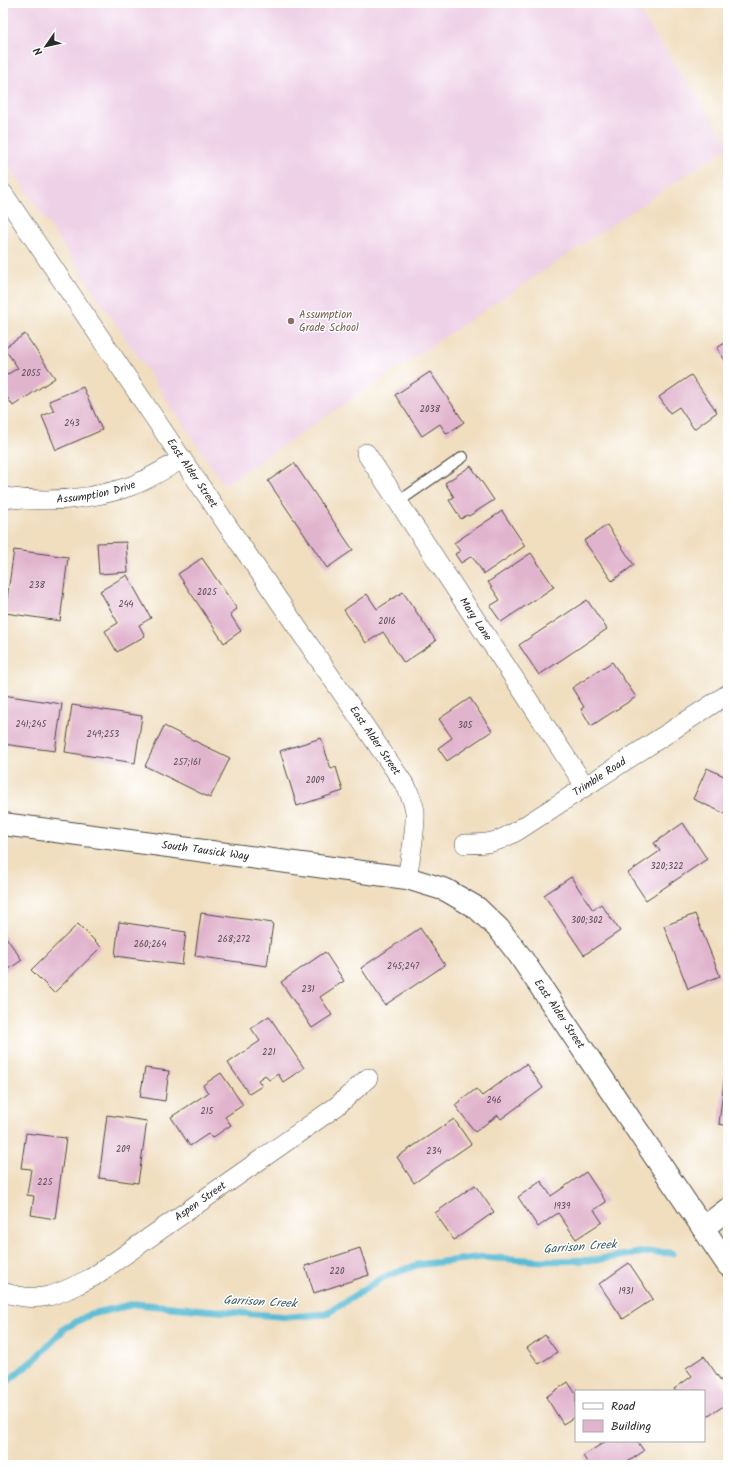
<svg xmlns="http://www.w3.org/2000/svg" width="731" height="1468" font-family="Kalam,sans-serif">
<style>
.built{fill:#eed0e7}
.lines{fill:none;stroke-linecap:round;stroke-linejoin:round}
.stream{stroke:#58bcd6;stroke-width:7}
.building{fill:#e1b4cd}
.service-casing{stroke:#494641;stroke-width:12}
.minor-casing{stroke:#494641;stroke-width:20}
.tertiary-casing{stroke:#494641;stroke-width:24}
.secondary-casing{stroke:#494641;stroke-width:24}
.service{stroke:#fff;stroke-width:10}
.minor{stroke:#fff;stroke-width:19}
.tertiary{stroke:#fff;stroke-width:22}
.secondary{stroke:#fff;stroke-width:22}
.education-dot{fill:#8d6e63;stroke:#fff;stroke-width:1.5}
.labels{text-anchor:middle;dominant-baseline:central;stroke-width:3;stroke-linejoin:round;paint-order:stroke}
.number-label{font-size:9px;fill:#584d54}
.education-label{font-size:11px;fill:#785e54;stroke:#fff;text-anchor:start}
.street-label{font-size:11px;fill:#2b2b2b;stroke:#fff}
.water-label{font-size:12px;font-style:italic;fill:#3b5e67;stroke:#fff}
</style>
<rect width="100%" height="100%" fill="#fff"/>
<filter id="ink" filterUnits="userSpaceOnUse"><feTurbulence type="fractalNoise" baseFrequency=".025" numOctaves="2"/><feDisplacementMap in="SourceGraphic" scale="8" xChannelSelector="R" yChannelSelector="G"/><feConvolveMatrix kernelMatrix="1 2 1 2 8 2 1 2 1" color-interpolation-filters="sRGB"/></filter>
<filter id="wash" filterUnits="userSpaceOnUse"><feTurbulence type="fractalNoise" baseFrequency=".012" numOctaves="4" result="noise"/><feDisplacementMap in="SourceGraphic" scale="16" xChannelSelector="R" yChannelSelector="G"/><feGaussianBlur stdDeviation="0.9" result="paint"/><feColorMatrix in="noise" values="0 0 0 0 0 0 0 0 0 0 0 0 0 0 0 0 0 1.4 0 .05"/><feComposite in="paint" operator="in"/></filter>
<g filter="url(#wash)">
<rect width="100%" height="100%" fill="#f0debf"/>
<path class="built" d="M3,3H634L728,143V147L224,485L3,156Z"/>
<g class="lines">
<path class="stream" d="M3,1385L35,1359L65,1328L91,1314L135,1304L289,1317L326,1314L384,1277L417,1265L482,1257L541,1261L596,1260L645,1252L672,1253"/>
</g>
<g id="blocks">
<g class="building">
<path d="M25,334L55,378L13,406L3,391V377L18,368L4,348Z"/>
<path d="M728,341V365L717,348Z"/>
<path d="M430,372L464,422L447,434L440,424L422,436L395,395Z"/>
<path d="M691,375L717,412L694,429L679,407L670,413L659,397Z"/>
<path d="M83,387L102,430L56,450L42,416L54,411L49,401Z"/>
<path d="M294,463L353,550L327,568L268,481Z"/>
<path d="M471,466L494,500L469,516L467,515L461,519L449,500L454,497L445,483Z"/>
<path d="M502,511L525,546L484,574L472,556L461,563L455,554L460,551L454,543Z"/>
<path d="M607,525L634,565L612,581L584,541Z"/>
<path d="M126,542L128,572L99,574L97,543Z"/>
<path d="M14,550L68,557L60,621L5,613Z"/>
<path d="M531,553L554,587L501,622L490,606L500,600L488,582Z"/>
<path d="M202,558L237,609L230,614L241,631L224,643L178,574Z"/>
<path d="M127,575L151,618L139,625L145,636L117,652L105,631L118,623L100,591Z"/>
<path d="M403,592L436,641L404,663L383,632L366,643L344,610L367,594L377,609Z"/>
<path d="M587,600L607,629L539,675L519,645Z"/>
<path d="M612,662L636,697L591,726L581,709L584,707L572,688Z"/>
<path d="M3,695L62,704L55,751L3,744Z"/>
<path d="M470,698L492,731L447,761L438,748L452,738L439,719Z"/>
<path d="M72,705L142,716L135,763L65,752Z"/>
<path d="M164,726L230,758L210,798L145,766Z"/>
<path d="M321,738L331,769L336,767L343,791L297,806L280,751Z"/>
<path d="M707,768L728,778V815L693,799Z"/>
<path d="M683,823L707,859L646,900L628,873L660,851L654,843Z"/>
<path d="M571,877L593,910L601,904L620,931L584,955L544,895Z"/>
<path d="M201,913L273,923L267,966L195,956Z"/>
<path d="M695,914L720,976L688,989L664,926Z"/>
<path d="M119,922L186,932L182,965L115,956Z"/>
<path d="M78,924L101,947L54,993L31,970Z"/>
<path d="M420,928L445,965L385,1005L361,968Z"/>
<path d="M3,933L22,960L3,973Z"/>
<path d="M325,952L344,981L320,997L332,1015L312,1028L281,982Z"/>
<path d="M269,1016L304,1068L283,1082L278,1074L269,1080L265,1075L258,1080L262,1086L249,1094L228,1063L260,1041L251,1028Z"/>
<path d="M727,1056H728V1126L719,1124Z"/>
<path d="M526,1064L543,1088L501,1119L498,1115L475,1132L455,1105L476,1089L482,1096Z"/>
<path d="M145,1068L169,1071L165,1101L140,1097Z"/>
<path d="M221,1073L243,1105L225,1117L231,1125L212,1138L208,1134L190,1146L171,1117L208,1093L203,1085Z"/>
<path d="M107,1115L147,1121L138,1183L99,1178Z"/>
<path d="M454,1119L471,1144L414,1183L397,1157Z"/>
<path d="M26,1133L66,1138L55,1219L31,1215L34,1196L27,1195L31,1169L21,1168Z"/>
<path d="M586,1172L606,1202L594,1210L602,1222L576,1239L558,1213L538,1227L518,1197L541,1181L551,1196Z"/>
<path d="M475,1185L494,1212L454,1240L435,1213Z"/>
<path d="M360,1248L369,1275L314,1293L305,1266Z"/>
<path d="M629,1263L653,1299L623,1319L599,1284Z"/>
<path d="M545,1335L557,1352L539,1364L527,1348Z"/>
<path d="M704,1356L728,1391V1403L704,1419V1391H675L674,1389L692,1376L686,1368Z"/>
<path d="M568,1382L576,1394V1416L563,1424L546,1397Z"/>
<path d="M606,1441H637L644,1451L623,1465H589L583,1456Z"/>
</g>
</g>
</g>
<g filter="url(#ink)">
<use href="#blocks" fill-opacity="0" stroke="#494641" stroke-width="1"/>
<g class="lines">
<g class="service-casing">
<path id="service" d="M398,502L463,457"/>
</g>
<g class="minor-casing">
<g id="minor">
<path id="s1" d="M3,193L182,459L407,788C410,796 414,803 415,812C416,833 410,858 407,878"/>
<path id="s2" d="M366,453L585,786"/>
<path id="s3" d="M3,497C45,503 90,500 131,486C149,479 165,469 182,459"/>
<path id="s4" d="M465,844C489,844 496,843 517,831L728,694"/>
<path id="s5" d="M3,1292C41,1305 59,1294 93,1277L337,1106L368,1078"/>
</g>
</g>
<g class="tertiary-casing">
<path id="tertiary" d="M703,1228L728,1209"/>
</g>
<g class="secondary-casing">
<g id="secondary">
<path id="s6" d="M3,824L407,878L446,890L477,908L499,929L520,956L728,1265"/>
</g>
</g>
<use href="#service" class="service"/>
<use href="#minor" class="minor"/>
<use href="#tertiary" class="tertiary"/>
<use href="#secondary" class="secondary"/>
</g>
</g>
<circle class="education-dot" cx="291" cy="321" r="4"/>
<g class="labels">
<g class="number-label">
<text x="31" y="373">2055</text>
<text x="430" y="409">2038</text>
<text x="72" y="423">243</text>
<text x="37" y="585">238</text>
<text x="207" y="592">2025</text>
<text x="126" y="604">244</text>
<text x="387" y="621">2016</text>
<text x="31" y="724">241;245</text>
<text x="465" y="725">305</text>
<text x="103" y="734">249;253</text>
<text x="187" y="762">257;161</text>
<text x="315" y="780">2009</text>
<text x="667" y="866">320;322</text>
<text x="587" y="920">300;302</text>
<text x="234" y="939">268;272</text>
<text x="150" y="944">260;264</text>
<text x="403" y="966">245;247</text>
<text x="308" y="989">231</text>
<text x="269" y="1052">221</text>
<text x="494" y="1100">246</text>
<text x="207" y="1111">215</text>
<text x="123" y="1149">209</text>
<text x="434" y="1151">234</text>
<text x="45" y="1182">225</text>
<text x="562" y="1206">1939</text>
<text x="337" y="1271">220</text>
<text x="626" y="1291">1931</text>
</g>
<g class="education-label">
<text x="299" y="315">Assumption<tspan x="299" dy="13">Grade School</tspan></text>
</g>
<g class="street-label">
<text stroke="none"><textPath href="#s1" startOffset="338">East Alder Street</textPath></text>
<text stroke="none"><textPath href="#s3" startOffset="94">Assumption Drive</textPath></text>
<text stroke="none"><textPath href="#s2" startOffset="199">Mary Lane</textPath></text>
<text stroke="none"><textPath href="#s1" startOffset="662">East Alder Street</textPath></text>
<text stroke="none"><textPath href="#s4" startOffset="153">Trimble Road</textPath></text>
<text stroke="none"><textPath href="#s6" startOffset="204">South Tausick Way</textPath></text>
<text stroke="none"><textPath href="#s6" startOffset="619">East Alder Street</textPath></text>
<text stroke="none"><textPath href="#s5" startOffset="226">Aspen Street</textPath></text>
</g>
<g class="water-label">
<text transform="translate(580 1247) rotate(-4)">Garrison Creek</text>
<text transform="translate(260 1302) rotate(3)">Garrison Creek</text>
</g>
</g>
<rect width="731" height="1468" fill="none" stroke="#fff" stroke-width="16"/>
<rect x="575" y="1390" width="130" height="52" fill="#ffffff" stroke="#aaaaaa"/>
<rect x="583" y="1403" width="20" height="6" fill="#ffffff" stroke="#aaaaaa"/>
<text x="611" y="1410" font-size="12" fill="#2b2b2b">Road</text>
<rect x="583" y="1420" width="20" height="12" fill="#e1b4cd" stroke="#aaaaaa"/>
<text x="611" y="1430" font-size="12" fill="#2b2b2b">Building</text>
<g transform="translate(46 46) rotate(236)" stroke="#ffffff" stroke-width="3" paint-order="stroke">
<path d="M0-3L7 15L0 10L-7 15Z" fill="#2b2b2b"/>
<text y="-6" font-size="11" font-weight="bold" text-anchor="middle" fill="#2b2b2b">N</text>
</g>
</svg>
